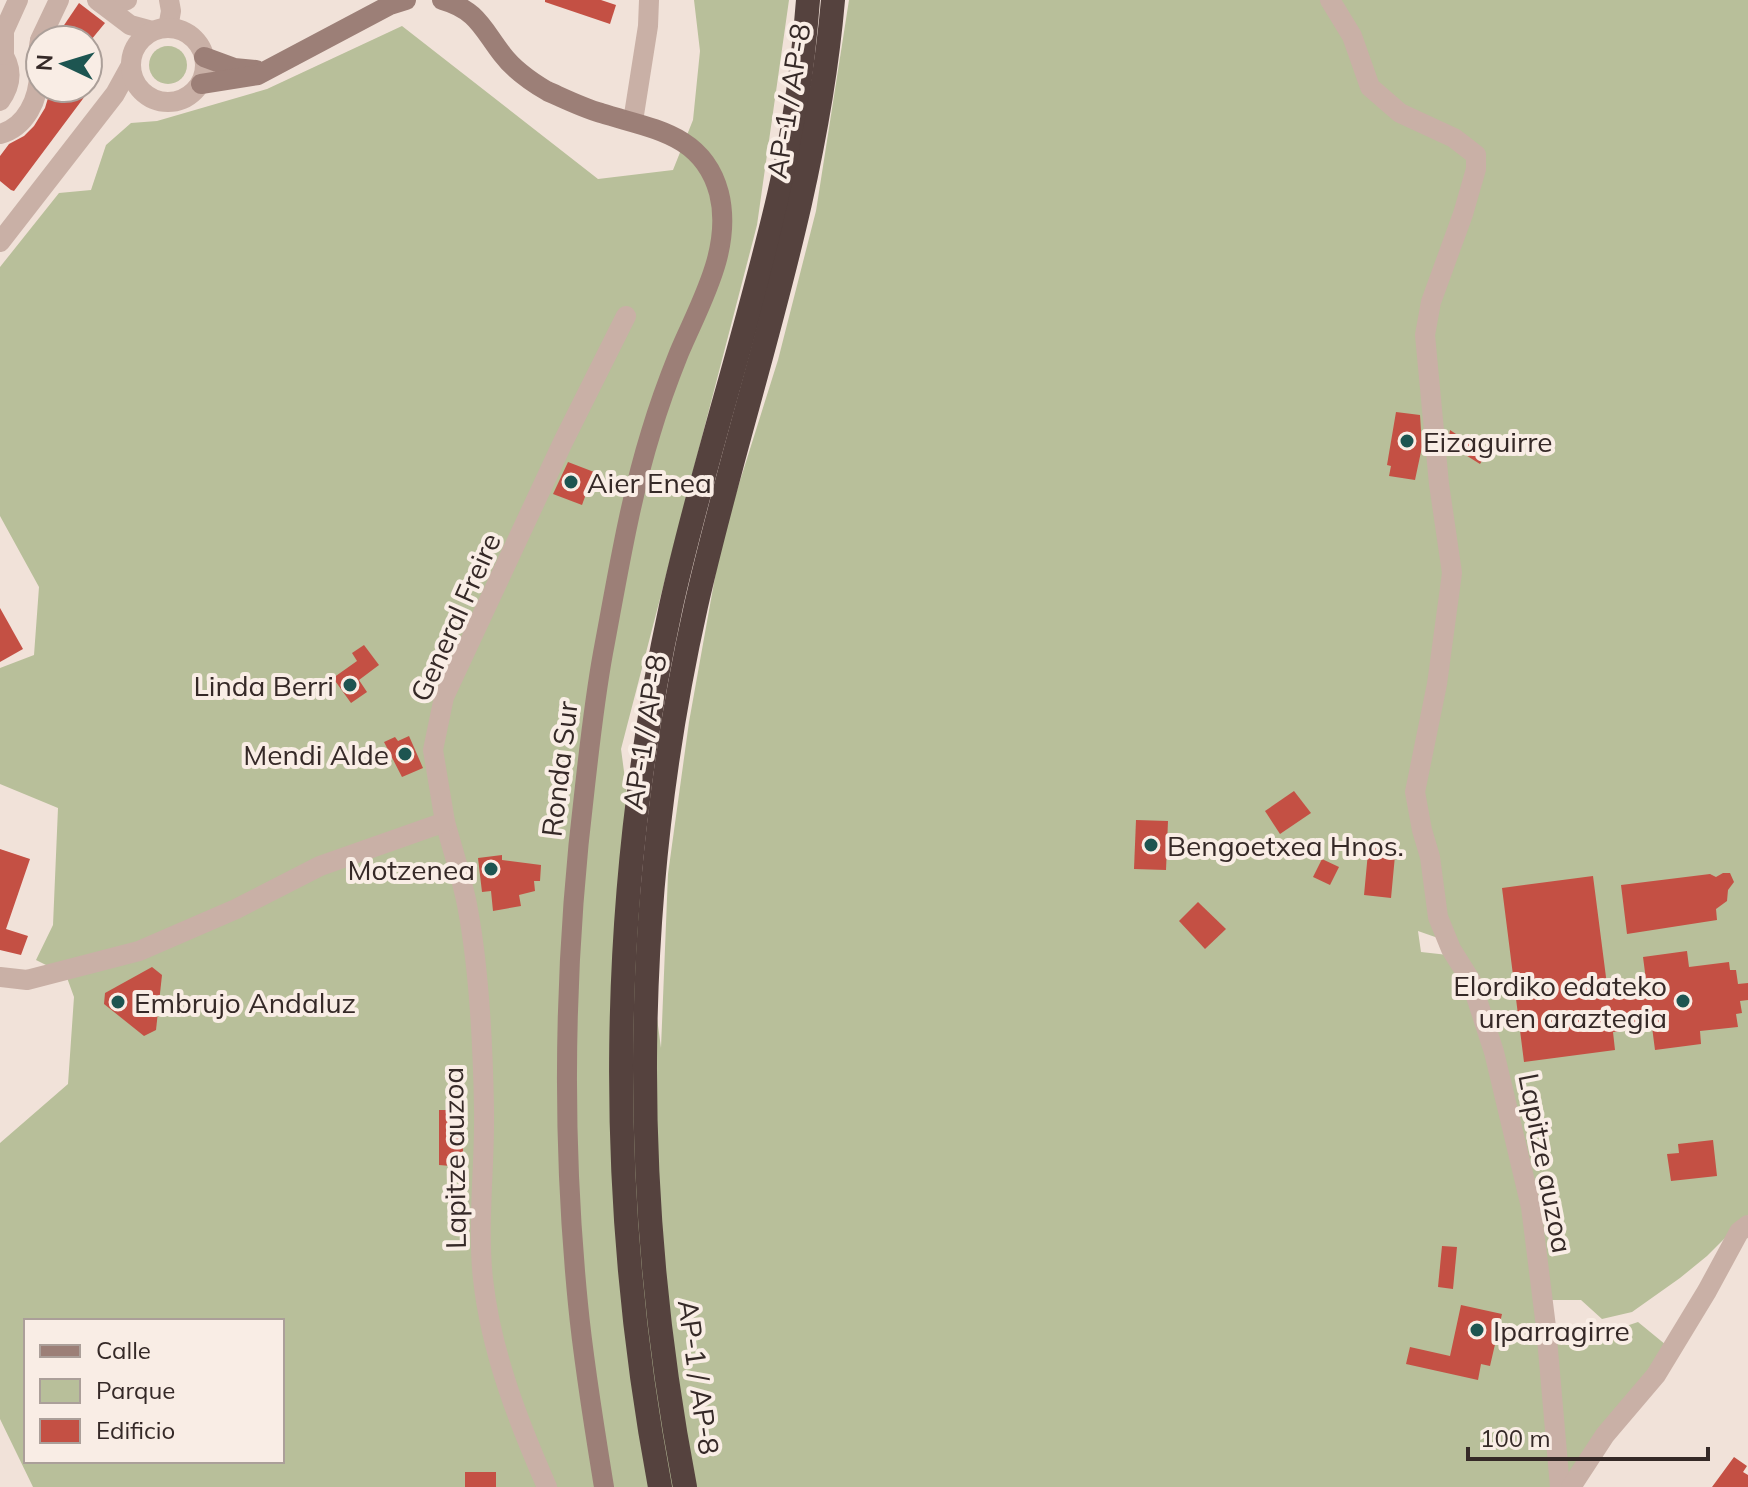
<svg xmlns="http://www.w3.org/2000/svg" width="1748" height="1487" font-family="Mulish,sans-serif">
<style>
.green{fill:#b8bf9a;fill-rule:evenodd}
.building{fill:#c45044}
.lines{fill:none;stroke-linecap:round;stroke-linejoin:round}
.minor{stroke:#c9b0a6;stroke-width:20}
.tertiary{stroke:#c9b0a6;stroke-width:20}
.secondary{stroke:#9c7f77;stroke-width:20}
.motorway{stroke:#55423e;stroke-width:24}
.poi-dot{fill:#1d5551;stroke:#f9ede5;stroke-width:3}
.labels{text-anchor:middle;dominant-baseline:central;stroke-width:8;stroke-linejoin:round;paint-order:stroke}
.street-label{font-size:28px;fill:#352927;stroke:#f9ede5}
.poi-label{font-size:28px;fill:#352927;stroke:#f9ede5;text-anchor:start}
</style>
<rect width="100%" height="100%" fill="#f1e2d9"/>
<g class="green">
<path d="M694,0H789L757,225L621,749L661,1048L668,874L689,722L722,538L778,360L816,211L849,0H1748V1215L1707,1256L1680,1278L1632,1312L1602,1319L1581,1300H1551L1548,1297L1518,1134L1471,981L1451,949L1454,943L1441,912L1436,860L1424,813L1420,782L1439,716L1451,611L1441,610L1420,743L1410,774V793L1427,858L1438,938L1418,931L1421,952L1448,955L1467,983L1491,1052L1526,1207L1551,1446L1558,1487H33L0,1419V1143L68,1084L74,997L66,975L36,960L53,925L58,808L0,784V668L34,655L39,587L0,516V267L59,193L91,190L106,145L131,123L157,121L267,89L402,26L598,179L673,170L693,120L700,51ZM26,1321H282V1461H26Z"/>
<circle cx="168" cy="65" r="19"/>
<path d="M1638,1322L1666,1345L1568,1480L1555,1342L1566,1334L1591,1338Z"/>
</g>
<g class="building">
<path d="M545,0H601L616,5L610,24L545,2Z"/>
<path d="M79,3L105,23L91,40H54Z"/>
<path d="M51,88H91L14,191L11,190L0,181V156L9,144L24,136L34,126L45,108Z"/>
<path d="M1396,412L1420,415L1422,447L1415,480L1389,476L1391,466L1387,465Z"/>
<path d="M1450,430L1486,454L1480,464L1448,444Z"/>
<path d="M568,462L594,472L582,505L553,494Z"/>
<path d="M0,608L23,649L0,662Z"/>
<path d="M364,645L379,665L359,680L367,692L351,703L333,678L357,661L352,653Z"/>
<path d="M409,736L423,768L402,777L384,742L395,737L398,741Z"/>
<path d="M1294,791L1311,813L1280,834L1265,811Z"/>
<path d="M1136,820L1168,821L1166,870L1134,869Z"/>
<path d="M1369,842L1396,845L1391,898L1364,895Z"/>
<path d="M0,849L30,859L6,929L28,936L21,955L0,950Z"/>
<path d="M502,855V860L541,865L540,881H534L535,891L519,895L521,906L493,911L491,891L482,892L478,858Z"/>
<path d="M1322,859L1339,867L1330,885L1313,877Z"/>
<path d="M1723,873H1730L1734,882L1728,890L1727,901L1716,909L1717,920L1627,934L1621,885L1710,874L1716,877Z"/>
<path d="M1593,876L1607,985L1646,980L1643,957L1687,951L1689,967L1729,962L1730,970H1736L1738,984L1748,983V1000L1740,1001L1742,1013L1736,1014L1738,1027L1700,1031L1701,1044L1655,1050L1652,1027L1613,1032L1615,1050L1524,1062L1502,888Z"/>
<path d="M1198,902L1226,929L1205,949L1179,921Z"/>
<path d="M152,967L162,975L156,1030L144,1036L104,1004L105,993Z"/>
<path d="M439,1110H454L455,1121L463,1126V1167L439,1165Z"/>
<path d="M1713,1140L1717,1176L1671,1181L1667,1154L1679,1153L1678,1144Z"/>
<path d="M1442,1246L1457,1247L1453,1289L1438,1287Z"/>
<path d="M1461,1305L1502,1314L1490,1366L1481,1364L1478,1380L1406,1364L1410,1347L1450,1356Z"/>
<path d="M1734,1457L1747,1466L1743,1472L1748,1475V1487H1712Z"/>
<rect x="465" y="1472" width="31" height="15"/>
</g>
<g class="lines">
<g class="minor">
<path d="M1330,0L1352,36L1370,87L1400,113L1454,138L1476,155V169L1463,214L1431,302L1425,335L1439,484L1452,573L1437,684L1415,792L1422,830L1430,857L1438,917L1451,949L1471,981L1494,1052L1531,1207L1546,1327L1560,1487"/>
<path d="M101,3L117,4L127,0"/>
<path d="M168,28L171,11L169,0"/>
<path d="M40,40L59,0"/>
<path d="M633,121L648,26L649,0"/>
<path d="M0,134C26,127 39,99 39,73C39,61 37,52 40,41"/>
<path d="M0,242L115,94L131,65"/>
<path d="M445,822C453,851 463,881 468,910C479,970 483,1048 484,1110C485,1166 477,1223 483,1279C491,1352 518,1421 547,1487"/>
<path d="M0,977L27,980L139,951L236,909L320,866L445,822L433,750L444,697L563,442L626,316"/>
<path d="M1571,1487L1605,1435L1656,1375L1707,1291L1739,1232L1748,1225"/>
</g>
<g class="tertiary">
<path d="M97,0L130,25L152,31"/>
<circle cx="168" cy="65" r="37"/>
<path d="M0,50C13,67 12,84 0,101"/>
<path d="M4,55V31L18,0"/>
</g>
<g class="secondary">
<path d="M442,0C477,10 482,28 502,54C514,70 530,81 547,91C565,99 583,108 601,113C651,129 703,133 719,193C733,249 700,303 679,353C669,378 659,405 651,432C629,503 617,579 603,653C595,697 590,741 585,786C564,958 561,1132 578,1304C584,1366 594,1426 604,1487"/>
<path d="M204,57L234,68L256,70"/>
<path d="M201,84L258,75L390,5L406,0"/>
</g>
<g class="motorway">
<path d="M660,1487C605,1195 608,896 671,606C702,467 747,333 779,195C794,131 803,65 808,0"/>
<path d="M685,1487C629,1196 631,895 696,606C742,403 815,208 833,0"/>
</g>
</g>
<g class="poi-dot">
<circle cx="1407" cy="441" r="8"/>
<circle cx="571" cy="482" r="8"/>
<circle cx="350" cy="685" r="8"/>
<circle cx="405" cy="754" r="8"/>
<circle cx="1151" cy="845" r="8"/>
<circle cx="491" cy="869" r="8"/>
<circle cx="1683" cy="1001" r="8"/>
<circle cx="118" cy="1002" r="8"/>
<circle cx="1477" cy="1330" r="8"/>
</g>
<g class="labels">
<g class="street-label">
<text transform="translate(788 101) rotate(-81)">AP-1 / AP-8</text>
<text transform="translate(455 617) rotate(-66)">General Freire</text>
<text transform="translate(644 732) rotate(-81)">AP-1 / AP-8</text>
<text transform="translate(559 769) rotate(-83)">Ronda Sur</text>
<text transform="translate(454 1158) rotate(-91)">Lapitze auzoa</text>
<text transform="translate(1546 1163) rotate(79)">Lapitze auzoa</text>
<text transform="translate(699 1377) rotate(82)">AP-1 / AP-8</text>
</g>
<g class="poi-label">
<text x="1423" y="441">Eizaguirre</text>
<text x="587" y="482">Aier Enea</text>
<text x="334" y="685" text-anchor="end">Linda Berri</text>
<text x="389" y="754" text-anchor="end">Mendi Alde</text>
<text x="1167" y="845">Bengoetxea Hnos.</text>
<text x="475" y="869" text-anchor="end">Motzenea</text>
<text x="1667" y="985" text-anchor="end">Elordiko edateko<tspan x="1667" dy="32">uren araztegia</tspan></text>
<text x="134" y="1002">Embrujo Andaluz</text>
<text x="1493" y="1330">Iparragirre</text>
</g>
</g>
<rect x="24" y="1319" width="260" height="144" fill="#f9ede5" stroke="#ab9f99" stroke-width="2"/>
<rect x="40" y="1345" width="40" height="12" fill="#9c7f77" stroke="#ab9f99" stroke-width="2"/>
<text x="96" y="1359" font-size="24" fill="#352927">Calle</text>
<rect x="40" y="1379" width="40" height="24" fill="#b8bf9a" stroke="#ab9f99" stroke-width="2"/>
<text x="96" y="1399" font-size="24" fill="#352927">Parque</text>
<rect x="40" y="1419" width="40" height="24" fill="#c45044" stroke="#ab9f99" stroke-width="2"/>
<text x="96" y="1439" font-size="24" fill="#352927">Edificio</text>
<g transform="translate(64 64) rotate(274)"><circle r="38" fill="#f9ede5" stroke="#ab9f99" stroke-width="2"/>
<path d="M0-6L14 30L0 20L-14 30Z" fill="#1d5551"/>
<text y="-12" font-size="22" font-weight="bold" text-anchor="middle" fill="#352927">N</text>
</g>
<path d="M1468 1447v12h240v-12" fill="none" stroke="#352927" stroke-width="4"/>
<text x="1480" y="1447" font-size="24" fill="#352927" stroke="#f9ede5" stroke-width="6" paint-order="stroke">100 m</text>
</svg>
